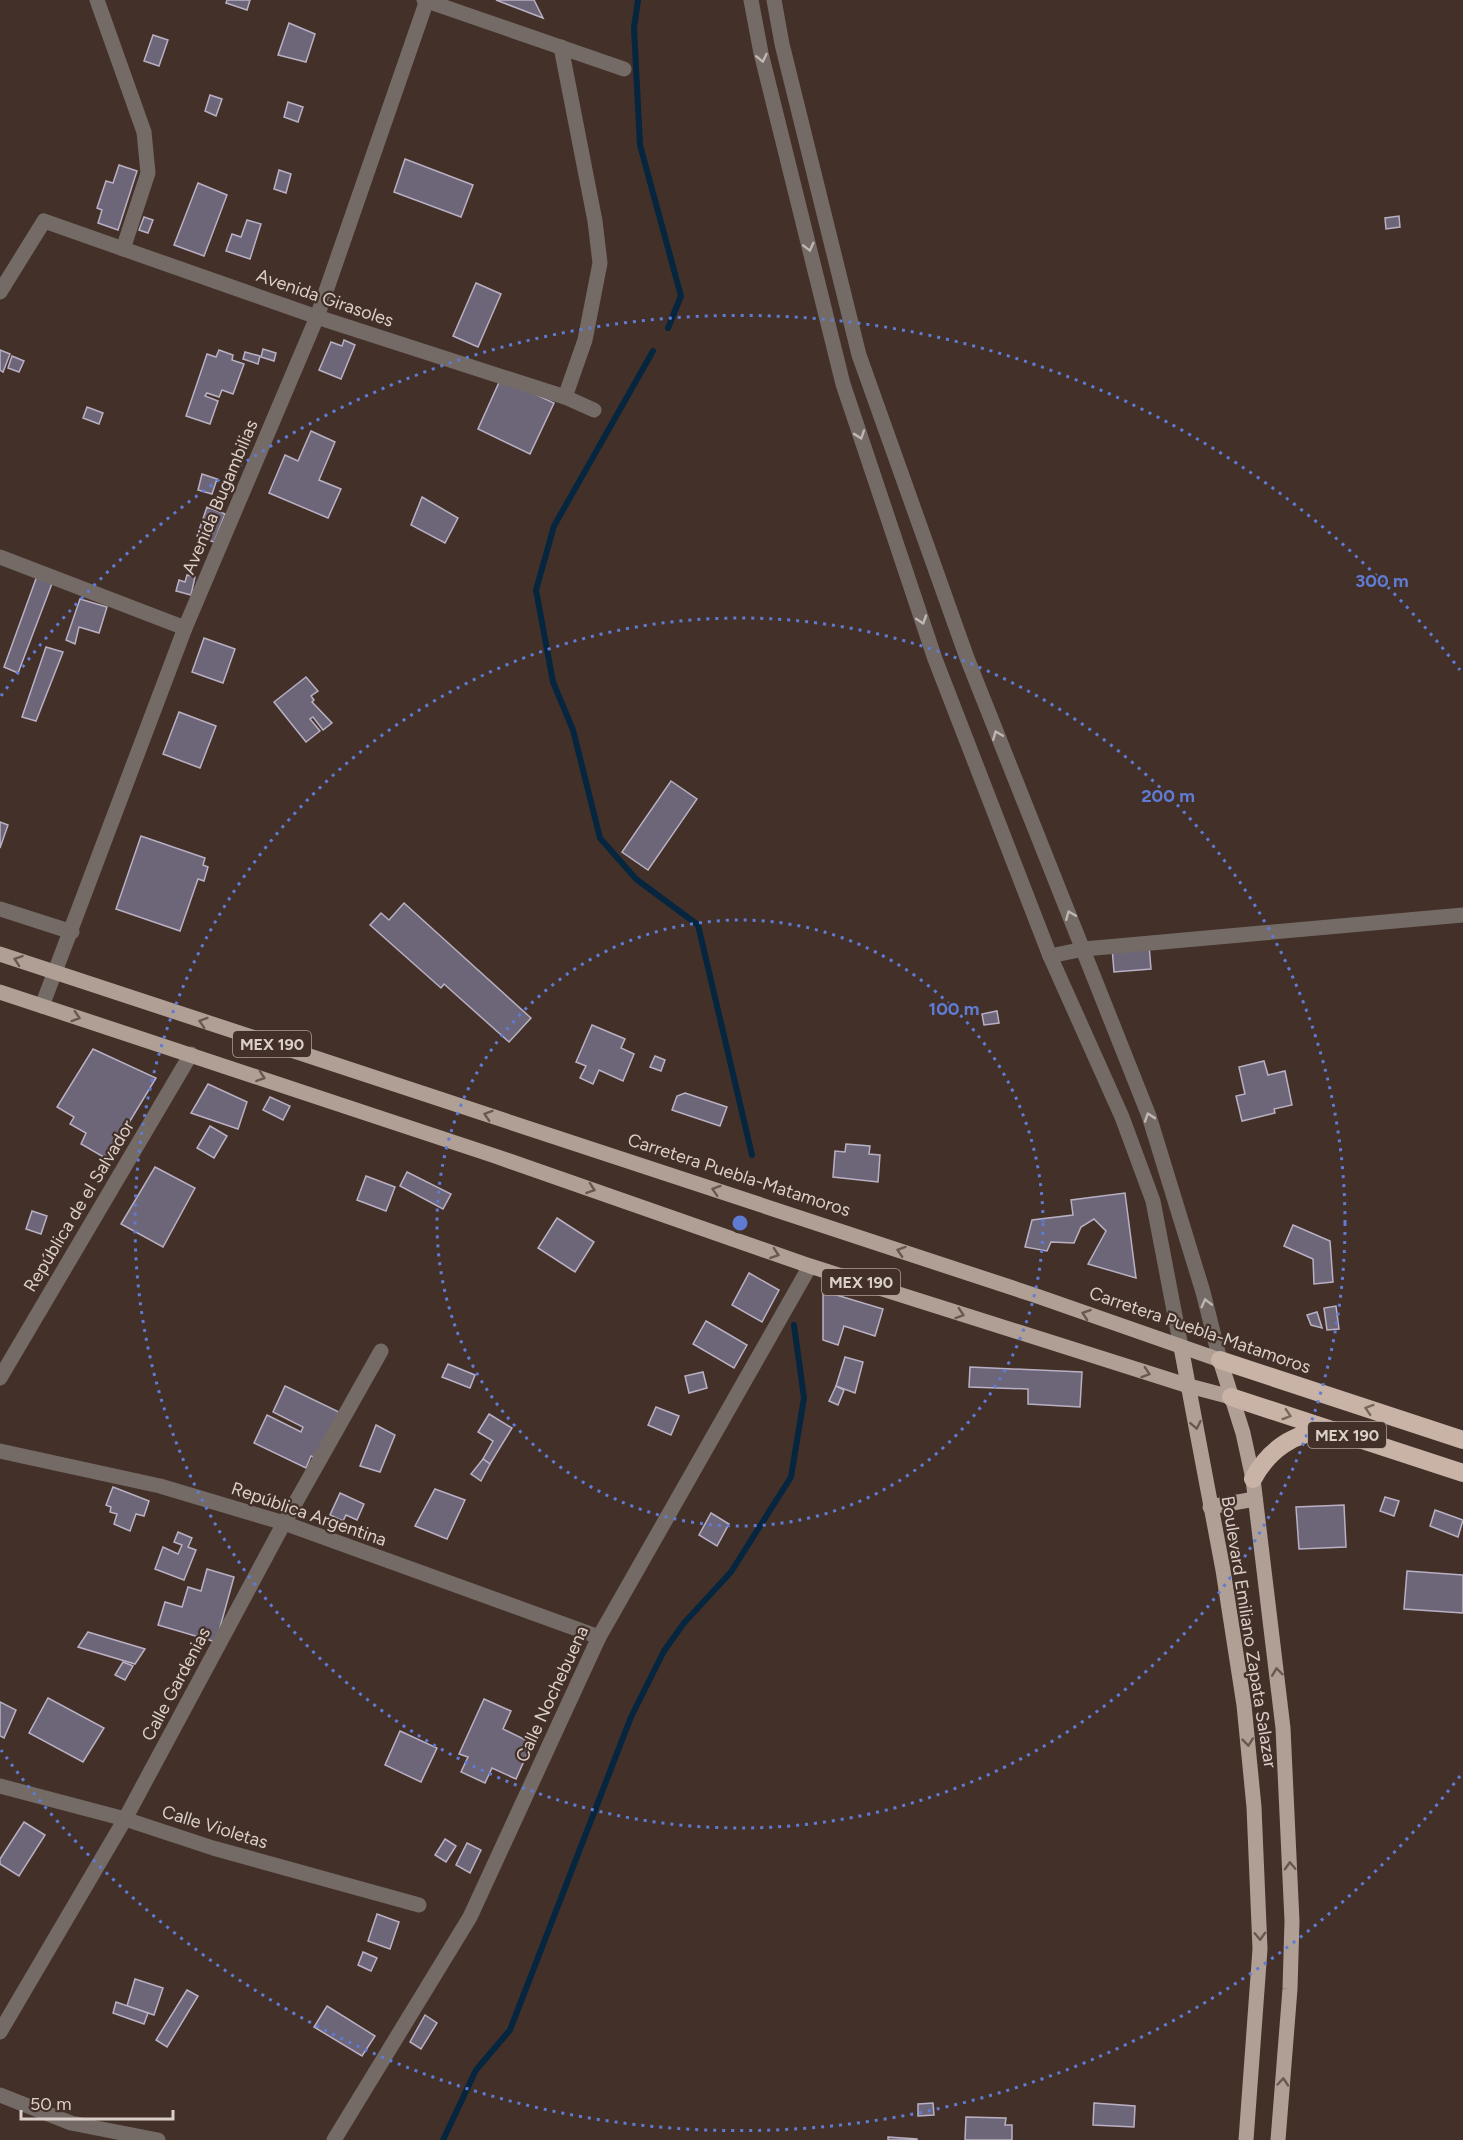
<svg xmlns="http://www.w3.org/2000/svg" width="1463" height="2140" font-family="Figtree,sans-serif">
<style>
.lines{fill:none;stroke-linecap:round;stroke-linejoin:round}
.stream{stroke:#06253f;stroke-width:6}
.building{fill:#6d6578;stroke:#b9b0c4;stroke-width:1.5}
.minor{stroke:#746b66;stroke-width:15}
.major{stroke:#b09f94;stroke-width:15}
.highway{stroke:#c8b3a6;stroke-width:18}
.oneway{stroke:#c1b6b1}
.oneway2{stroke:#69584e}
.oneway3{stroke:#78655b}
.ring{fill:none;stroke:#607bd3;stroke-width:3;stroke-dasharray:3 6}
.labels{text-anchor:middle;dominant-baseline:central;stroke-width:4.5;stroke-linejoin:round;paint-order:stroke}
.shield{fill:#433129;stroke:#ada09a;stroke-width:1.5}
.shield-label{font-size:16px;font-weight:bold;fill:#dbcfca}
.street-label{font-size:18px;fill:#dbcfca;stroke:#433129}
.centre{fill:#607bd3;stroke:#433129;stroke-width:3}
.ring-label{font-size:18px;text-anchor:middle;font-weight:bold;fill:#607bd3;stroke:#433129;stroke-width:4.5;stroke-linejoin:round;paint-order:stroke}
</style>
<rect width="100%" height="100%" fill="#433129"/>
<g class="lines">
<g class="stream">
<path d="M638,0L634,28L640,145L681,296L668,328"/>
<path d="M653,351L554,526L536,590L553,682L573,730L600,838L636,879L698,925L752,1155"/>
<path d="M443,2140L476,2070L510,2030L631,1717L664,1651L684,1623L731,1572L791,1477L804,1398L794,1325"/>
</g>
</g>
<g class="building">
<path d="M227,0H250L247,10L226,3Z"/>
<path d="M496,0H534L543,18Z"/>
<path d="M289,23L315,34L306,62L278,55Z"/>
<path d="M153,35L168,40L159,66L144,61Z"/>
<path d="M210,95L222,99L216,116L205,111Z"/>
<path d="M288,102L303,107L298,122L284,117Z"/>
<path d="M405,159L473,185L461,217L394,192Z"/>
<path d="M119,165L137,171L118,230L98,223L102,210L97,208L106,181L113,183Z"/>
<path d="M279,170L291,174L286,193L274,189Z"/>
<path d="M198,183L227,195L204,256L174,245Z"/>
<path d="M1399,216L1400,227L1386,229L1385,218Z"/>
<path d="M144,217L153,220L148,233L139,230Z"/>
<path d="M247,220L261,224L250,259L226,251L232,234L241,237Z"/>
<path d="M476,283L501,294L478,347L453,336Z"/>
<path d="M344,340L355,345L341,379L319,370L331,342L342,346Z"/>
<path d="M263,349L276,353L274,361L261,357Z"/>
<path d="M0,350L10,354L3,372L0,370Z"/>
<path d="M219,350L233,355L232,360L244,364L233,394L222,390L219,397L207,393L205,396L218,401L210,424L186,416L207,354L216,357Z"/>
<path d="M245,352L260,356L258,364L243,359Z"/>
<path d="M12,356L24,361L19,372L8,368Z"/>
<path d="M501,378L554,403L530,454L478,429Z"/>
<path d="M87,407L103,413L99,424L83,418Z"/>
<path d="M311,431L335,442L319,480L341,489L328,518L269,493L285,455L298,461Z"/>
<path d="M202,474L217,479L212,494L198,490Z"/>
<path d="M422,497L458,518L445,543L411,525Z"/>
<path d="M207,507L225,514L214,542L197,536Z"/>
<path d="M187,575L195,577L191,595L176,591L179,580L185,582Z"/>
<path d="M37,576L53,581L18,673L4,667Z"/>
<path d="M80,599L107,607L99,633L79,627L75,644L66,640Z"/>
<path d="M204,638L235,649L223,683L192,672Z"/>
<path d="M46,647L63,652L36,721L22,717Z"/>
<path d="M306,677L318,691L311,696L314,700L312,702L332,723L323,730L313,717L310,719L320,731L306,742L274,702Z"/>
<path d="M179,712L216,726L200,768L163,754Z"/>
<path d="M671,781L697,799L648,870L622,852Z"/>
<path d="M0,822L8,825L0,848Z"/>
<path d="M141,836L205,858L203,865L208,867L204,881L198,879L180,931L116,909Z"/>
<path d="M404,903L531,1018L509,1042L444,984L441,988L370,925L381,913L389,920Z"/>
<path d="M1149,945L1151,969L1114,972L1112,948Z"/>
<path d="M997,1011L999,1023L984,1025L982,1014Z"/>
<path d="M592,1025L625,1039L621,1048L634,1054L623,1081L599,1070L593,1084L580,1078L586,1066L576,1062Z"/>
<path d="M93,1049L156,1078L107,1159L81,1144L86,1133L70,1124L74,1117L57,1107Z"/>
<path d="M655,1056L665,1060L661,1071L650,1067Z"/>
<path d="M1264,1061L1268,1075L1285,1071L1292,1105L1274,1109L1275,1113L1242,1121L1236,1096L1245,1094L1239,1067Z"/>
<path d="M208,1084L247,1102L238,1129L191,1113Z"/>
<path d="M685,1093L727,1107L720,1126L672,1110L677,1096Z"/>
<path d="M270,1097L290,1106L283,1120L263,1110Z"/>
<path d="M210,1126L227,1136L214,1158L197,1148Z"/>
<path d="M846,1144L870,1146L869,1154L880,1155L878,1182L833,1177L835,1151L845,1152Z"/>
<path d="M155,1167L195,1188L163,1247L121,1224Z"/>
<path d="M407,1172L451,1194L443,1209L400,1186Z"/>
<path d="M366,1176L395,1187L386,1211L357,1200Z"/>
<path d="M1125,1193L1136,1278L1088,1264L1106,1231L1094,1219L1081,1227L1074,1243L1051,1242L1047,1251L1025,1247L1032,1220L1073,1215L1071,1200Z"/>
<path d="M32,1211L47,1216L41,1234L26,1229Z"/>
<path d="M557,1218L594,1242L575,1272L538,1248Z"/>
<path d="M1293,1225L1330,1241L1333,1282L1314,1284L1313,1259L1284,1246Z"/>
<path d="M749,1273L779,1290L762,1322L732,1305Z"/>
<path d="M823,1291L883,1309L875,1336L844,1326L838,1345L823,1340Z"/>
<path d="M1336,1306L1339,1329L1327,1330L1324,1308Z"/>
<path d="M1317,1312L1322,1328L1311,1325L1307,1315Z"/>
<path d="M706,1321L747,1345L734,1368L693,1344Z"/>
<path d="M845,1357L863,1362L855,1393L836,1386Z"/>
<path d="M448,1364L475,1375L470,1388L442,1377Z"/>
<path d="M970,1367L1082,1372L1080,1407L1028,1404V1389L969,1387Z"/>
<path d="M703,1372L707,1388L689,1393L685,1376Z"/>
<path d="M285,1386L339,1412L318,1459L311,1456L306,1468L254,1443L267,1415L301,1432L303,1427L273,1412Z"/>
<path d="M836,1386L844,1390L838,1405L829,1401Z"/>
<path d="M656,1407L679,1416L671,1435L648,1425Z"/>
<path d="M489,1414L512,1428L490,1464L483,1459L493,1441L478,1432Z"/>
<path d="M376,1425L395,1435L380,1472L360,1466Z"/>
<path d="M483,1459L490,1464L481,1481L471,1474Z"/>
<path d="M113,1487L149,1501L144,1516L136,1514L130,1531L114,1524L117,1514L110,1512L111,1507L106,1505Z"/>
<path d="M435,1489L465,1500L447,1539L415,1526Z"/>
<path d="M340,1493L364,1504L357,1520L346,1515L343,1521L330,1515Z"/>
<path d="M1385,1497L1399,1501L1394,1516L1380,1511Z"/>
<path d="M1344,1505L1346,1547L1299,1549L1296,1507Z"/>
<path d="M1435,1510L1463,1520L1458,1537L1430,1526Z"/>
<path d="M711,1513L729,1524L717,1546L699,1535Z"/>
<path d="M178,1532L192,1538L188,1547L196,1550L184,1580L155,1569L163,1547L178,1554L182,1545L174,1542Z"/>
<path d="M207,1569L234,1577L216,1642L158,1625L165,1602L182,1607L188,1587L201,1591Z"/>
<path d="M1407,1571L1463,1575V1613L1404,1609Z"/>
<path d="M88,1632L145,1649L135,1664L78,1647Z"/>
<path d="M123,1662L133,1666L125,1680L115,1675Z"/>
<path d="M48,1698L104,1728L83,1762L29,1733Z"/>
<path d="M484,1699L511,1711L503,1729L532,1743L516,1779L492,1768L485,1783L461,1772L468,1757L459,1754Z"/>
<path d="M0,1702L16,1710L4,1738L0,1736Z"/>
<path d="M400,1731L437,1748L421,1782L385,1765Z"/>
<path d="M24,1822L45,1835L19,1876L0,1864V1859Z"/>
<path d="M445,1839L456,1846L446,1862L435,1855Z"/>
<path d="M467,1843L481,1850L470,1873L456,1865Z"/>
<path d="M377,1914L399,1922L390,1949L368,1941Z"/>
<path d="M363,1952L377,1958L371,1971L358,1965Z"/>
<path d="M135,1979L163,1988L154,2015L127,2006Z"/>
<path d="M187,1990L198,1996L167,2047L156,2040Z"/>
<path d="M116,2002L148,2013L144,2024L113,2013Z"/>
<path d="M327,2006L375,2036L362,2056L314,2027Z"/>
<path d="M425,2015L437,2023L421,2049L410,2042Z"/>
<path d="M933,2103L934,2115L918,2116V2104Z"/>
<path d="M1094,2103L1135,2106L1134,2127L1093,2125Z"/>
<path d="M966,2117L1006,2118L1005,2125H1012V2140H965Z"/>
<path d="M888,2137L917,2139V2140H888Z"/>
</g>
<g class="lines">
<g class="minor">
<path d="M97,0L144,132L148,173L123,249"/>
<path d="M424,0L624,69"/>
<path d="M751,0L761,53L843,384L935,659L1050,956L1122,1117L1153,1201L1181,1347"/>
<path d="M774,0L782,44L859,355L967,658L1149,1116L1203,1292L1220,1360"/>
<path d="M561,47L595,221L600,263L585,340L565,397"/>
<path d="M0,292L44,221L317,317L565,397L594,410"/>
<path d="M0,557L185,628"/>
<path d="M0,909L72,932"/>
<path d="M1050,956L1084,949L1463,915"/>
<path d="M42,1006L185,628L317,317L427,0"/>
<path d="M0,1378L191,1054"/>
<path d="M0,1451L160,1486L284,1523L599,1637"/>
<path d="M0,1786L125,1819L213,1848L419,1905"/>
<path d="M0,2032L125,1819L284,1523L381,1351"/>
<path d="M0,2095L71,2123L158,2140"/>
<path d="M334,2140L470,1917L599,1637L810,1266"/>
</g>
<g class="major">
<path d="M0,954L1034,1295L1220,1360L1243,1433L1253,1479L1283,1728L1292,1921L1290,1989L1278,2140"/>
<path d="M0,992L495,1156L810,1266L1189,1386L1231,1397"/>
<path d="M1181,1347L1223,1570L1244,1705L1254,1807L1260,1949L1246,2140"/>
<path d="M1210,1507L1255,1499"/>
</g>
<g class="highway">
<path d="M1220,1360L1463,1440"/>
<path d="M1231,1397L1463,1473"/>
<path d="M1253,1479C1268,1451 1294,1431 1328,1431"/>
</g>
</g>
<defs><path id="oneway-chevron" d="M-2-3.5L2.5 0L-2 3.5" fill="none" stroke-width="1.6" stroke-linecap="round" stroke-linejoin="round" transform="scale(1.5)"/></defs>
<g class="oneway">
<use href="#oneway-chevron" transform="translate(762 58) rotate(77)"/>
<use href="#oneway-chevron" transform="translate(809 247) rotate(76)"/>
<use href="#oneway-chevron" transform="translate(860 435) rotate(71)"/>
<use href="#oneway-chevron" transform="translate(922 620) rotate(72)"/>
<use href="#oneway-chevron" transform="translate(997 735) rotate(-112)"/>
<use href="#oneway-chevron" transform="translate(1070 915) rotate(-112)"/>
<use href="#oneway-chevron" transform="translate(1149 1117) rotate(-109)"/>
<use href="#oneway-chevron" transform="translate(1206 1303) rotate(-104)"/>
</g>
<g class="oneway2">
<use href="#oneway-chevron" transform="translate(18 960) rotate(-161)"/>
<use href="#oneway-chevron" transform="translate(76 1017) rotate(18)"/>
<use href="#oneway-chevron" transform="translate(203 1022) rotate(-162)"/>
<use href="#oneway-chevron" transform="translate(261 1077) rotate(19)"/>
<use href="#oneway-chevron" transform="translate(488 1115) rotate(-162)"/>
<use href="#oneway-chevron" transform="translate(591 1189) rotate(19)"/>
<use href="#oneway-chevron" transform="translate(716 1190) rotate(-162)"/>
<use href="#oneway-chevron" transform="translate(901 1251) rotate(-162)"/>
<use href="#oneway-chevron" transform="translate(775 1254) rotate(19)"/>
<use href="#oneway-chevron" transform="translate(960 1314) rotate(18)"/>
<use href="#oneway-chevron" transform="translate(1086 1314) rotate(-161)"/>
<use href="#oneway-chevron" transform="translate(1146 1373) rotate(18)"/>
<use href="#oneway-chevron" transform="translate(1196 1425) rotate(79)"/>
<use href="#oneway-chevron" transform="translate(1277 1672) rotate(-97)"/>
<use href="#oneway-chevron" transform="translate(1248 1742) rotate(84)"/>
<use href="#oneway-chevron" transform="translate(1290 1866) rotate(-92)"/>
<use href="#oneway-chevron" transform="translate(1260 1936) rotate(88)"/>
<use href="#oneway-chevron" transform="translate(1283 2082) rotate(-85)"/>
</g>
<g class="oneway3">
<use href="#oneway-chevron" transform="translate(1369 1409) rotate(-162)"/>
<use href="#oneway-chevron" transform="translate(1287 1415) rotate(18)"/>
</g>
<g class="ring">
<circle cx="740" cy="1223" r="303"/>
<circle cx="740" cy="1223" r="605"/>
<path d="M1460 1776A908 908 0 0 1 1 1750M1 696A908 908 0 0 1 1460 670"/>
</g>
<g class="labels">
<g class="shield">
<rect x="233" y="1031" width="78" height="26" rx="4.5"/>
<rect x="822" y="1269" width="78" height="26" rx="4.5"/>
<rect x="1308" y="1422" width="78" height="26" rx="4.5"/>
</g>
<g class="shield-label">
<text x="272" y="1044">MEX 190</text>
<text x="861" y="1282">MEX 190</text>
<text x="1347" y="1435">MEX 190</text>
</g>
<g class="street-label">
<text transform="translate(325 298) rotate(19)">Avenida Girasoles</text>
<text transform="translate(220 497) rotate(-67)">Avenida Bugambilias</text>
<text transform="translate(739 1175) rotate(18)">Carretera Puebla-Matamoros</text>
<text transform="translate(79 1206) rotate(-59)">República de el Salvador</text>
<text transform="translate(1200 1330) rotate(19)">Carretera Puebla-Matamoros</text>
<text transform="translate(309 1514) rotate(19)">República Argentina</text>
<text transform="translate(1249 1632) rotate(81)">Boulevard Emiliano Zapata Salazar</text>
<text transform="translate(176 1684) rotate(-62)">Calle Gardenias</text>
<text transform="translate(552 1694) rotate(-65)">Calle Nochebuena</text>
<text transform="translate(215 1827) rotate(17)">Calle Violetas</text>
</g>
</g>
<circle cx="740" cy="1223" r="9" class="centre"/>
<g class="ring-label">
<text x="1382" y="587">300 m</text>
<text x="1168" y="802">200 m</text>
<text x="954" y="1015">100 m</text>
</g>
<path d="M21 2110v9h152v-9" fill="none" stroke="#dbcfca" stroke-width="3"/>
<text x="30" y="2110" font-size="18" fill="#dbcfca" stroke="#433129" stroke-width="4.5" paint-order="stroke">50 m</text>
</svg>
